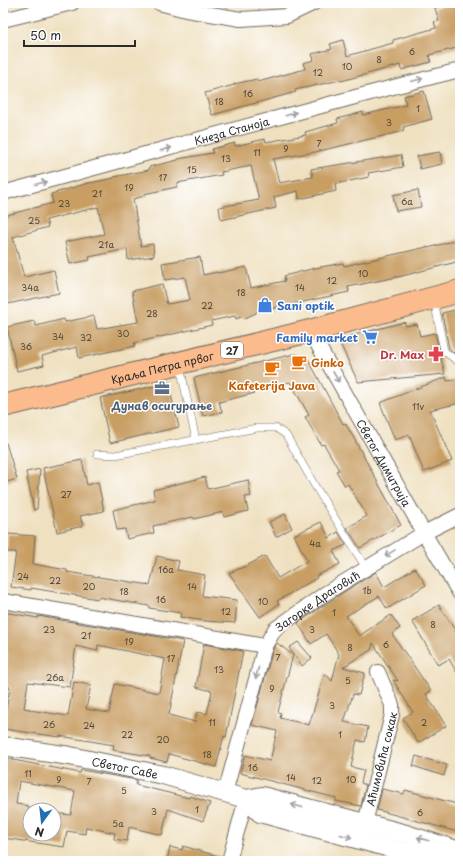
<svg xmlns="http://www.w3.org/2000/svg" width="463" height="864" font-family="'Playpen Sans',sans-serif">
<style>
.building{fill:#c89e64;fill-rule:evenodd}
.lines{fill:none;stroke-linecap:round;stroke-linejoin:round}
.service-casing{stroke:#706a5f;stroke-width:8}
.minor-casing{stroke:#706a5f;stroke-width:16}
.tertiary-casing{stroke:#706a5f;stroke-width:20}
.primary-casing{stroke:#706a5f;stroke-width:24}
.service{stroke:#fff;stroke-width:7}
.minor{stroke:#fff;stroke-width:14}
.tertiary{stroke:#fff;stroke-width:18}
.primary{stroke:#fbbb8c;stroke-width:22}
.oneway{stroke:#a0a0a0}
.labels{text-anchor:middle;dominant-baseline:central;stroke-width:3;stroke-linejoin:round;paint-order:stroke}
.number-label{font-size:9px;fill:#524839}
.shield{fill:#fff;stroke:#6b6b6b;stroke-width:1}
.shield-label{font-size:10px;font-weight:bold;fill:#2b2b2b}
.street-label{font-size:11px;fill:#2b2b2b;stroke:#fff}
.shop-label{font-size:11px;font-weight:bold;fill:#366cbe;stroke:#fff;text-anchor:start}
.health-label{font-size:11px;font-weight:bold;fill:#be3a42;stroke:#fff;text-anchor:end}
.food-label{font-size:11px;font-weight:bold;fill:#c56008;stroke:#fff;text-anchor:start}
.service-label{font-size:11px;font-weight:bold;fill:#4e5e75;stroke:#fff}
</style>
<rect width="100%" height="100%" fill="#fff"/>
<filter id="ink" filterUnits="userSpaceOnUse"><feTurbulence type="fractalNoise" baseFrequency=".025" numOctaves="2"/><feDisplacementMap in="SourceGraphic" scale="8" xChannelSelector="R" yChannelSelector="G"/><feConvolveMatrix kernelMatrix="1 2 1 2 8 2 1 2 1" color-interpolation-filters="sRGB"/></filter>
<filter id="wash" filterUnits="userSpaceOnUse"><feTurbulence type="fractalNoise" baseFrequency=".012" numOctaves="4" result="noise"/><feDisplacementMap in="SourceGraphic" scale="16" xChannelSelector="R" yChannelSelector="G"/><feGaussianBlur stdDeviation="0.9" result="paint"/><feColorMatrix in="noise" values="0 0 0 0 0 0 0 0 0 0 0 0 0 0 0 0 0 1.4 0 .05"/><feComposite in="paint" operator="in"/></filter>
<g filter="url(#wash)">
<rect width="100%" height="100%" fill="#efe0c0"/>
<g id="blocks">
<g class="building">
<path d="M454,3H460V47L429,55L431,62L401,70L400,65L341,81L340,80L295,90L296,92L212,115L205,93L234,85V84L257,79L258,82L305,69L303,63L314,60L312,54L332,49L330,44L343,40L347,56L393,43V40L436,28L434,22L439,21L435,8Z"/>
<path d="M424,91L432,119L403,127L404,131L315,152L273,159L279,183L313,177L311,169L401,155L403,167L368,173L369,177L335,184L336,191L299,199L298,191L274,197L276,208L221,220L219,207L259,200L251,166L221,172L222,175L177,183V187L144,194L145,196L133,199L141,246L153,244L154,256L128,260L127,249L89,257L90,260L70,264L65,242L104,234L98,207L46,220L48,227L13,237L24,277L54,270L59,293L3,305V216L53,203L51,194L85,184L114,178V177L149,170V167L178,160V159L213,153L212,149L235,143V146L265,139L266,142L306,135L305,132L338,123L337,119L363,112V115L406,105L404,96Z"/>
<path d="M440,152L442,164L420,169L417,156Z"/>
<path d="M418,190L421,207L396,211L393,195Z"/>
<path d="M460,239V261L402,276L348,287L349,292L256,312V313L245,318L241,317L236,319L235,316L211,321L212,325L134,343L135,346L79,358L77,347L42,356L44,365L17,371L7,327L34,321L36,326L64,319L65,322L94,316L97,329L138,322L132,291L162,284L167,304L190,300L185,277L165,280L162,263L200,257L203,275L218,272V273L246,267L251,288L285,281L284,276L315,268L343,263L344,266L427,247L428,248Z"/>
<path d="M460,309V352L454,353L449,348L442,313Z"/>
<path d="M405,322V326L417,324L420,336L435,333L445,374L358,382L338,339Z"/>
<path d="M294,354L308,359L343,424L345,423L352,435L401,525L360,548L347,528L367,516L348,484L345,486L336,471L339,470L324,444L321,445L305,417L309,415L290,382L254,390L255,393L219,402L222,412L203,416L194,378Z"/>
<path d="M446,377L447,381L460,379V403L430,410L452,461L424,472L409,435L395,440L380,403Z"/>
<path d="M168,383L179,427L110,443L100,398Z"/>
<path d="M3,443H6L17,479L3,483Z"/>
<path d="M82,460L87,485L98,482L104,511L80,516L83,526L57,532L43,468Z"/>
<path d="M40,469L37,509L34,510L26,472Z"/>
<path d="M205,477L208,489L248,480L251,496L245,497L248,511L224,517L223,512L194,519L193,517L153,526L154,533L127,539L125,529L117,530L113,510L155,500L153,490Z"/>
<path d="M285,514L292,528L276,537L269,522Z"/>
<path d="M321,522L329,538L338,532L346,545L333,551L340,564L316,576L317,578L277,601L279,604L260,617L229,573L248,565L265,556L278,578L307,561L294,535Z"/>
<path d="M8,534L35,536L33,564L67,570V572L150,585L157,556L179,561L177,570L205,575L202,596L237,600L235,623L205,621L180,617L181,613L149,608V606L98,597V599L31,588V590L11,587L16,552H7Z"/>
<path d="M415,568L426,585L387,609L379,596L346,616L359,636L391,615L400,628L392,634L431,691L426,694L446,726L418,743L403,718L413,712L393,680L398,681L373,643L371,650L343,667L365,673L359,695L353,694L344,722L368,727L365,742L357,740L351,767L364,770L361,783L366,785L361,806L336,801V798L240,773L245,755L270,761L277,731L252,725L273,649L277,643L293,655L278,712L281,713L280,718L309,725L325,673L332,681L339,654L326,634L311,644L298,623L342,593L376,572L384,587Z"/>
<path d="M439,605L460,638V678L449,659L438,665L412,621Z"/>
<path d="M3,612L38,618V616L183,641L169,715L195,722L197,712L207,714L212,691L196,687L204,644L243,651L226,737L224,736L216,767L169,754L167,762L150,758V756L113,750L114,745L60,736V737L3,729L10,687L3,686L8,652L3,651ZM98,645L165,659L159,693L115,684L109,713L86,709L91,685L74,682L68,716L30,710V709L24,708L28,682L70,687L76,646L97,651Z"/>
<path d="M298,642L312,658L302,666L289,648Z"/>
<path d="M416,756L447,765L444,776L413,766Z"/>
<path d="M3,758L80,773L81,770L137,780L136,785L189,798L190,796L210,803L203,821L168,809L162,835L129,827L127,841L114,839L115,833L86,827L85,834L67,831L64,847L3,838ZM19,781L75,791L71,815L54,813V834H30V826H26L29,806L16,804Z"/>
<path d="M382,789L404,794L405,790L460,805V825L458,832L377,810Z"/>
<path d="M183,846L221,857V861H167L170,847L182,850Z"/>
</g>
</g>
</g>
<g filter="url(#ink)">
<use href="#blocks" fill-opacity="0" stroke="#706a5f" stroke-width="1"/>
<g class="lines">
<g class="service-casing">
<g id="service">
<path d="M434,300L444,351L460,363"/>
<path d="M180,366L196,440"/>
<path d="M97,454L115,455L257,428H276L286,435L315,486L366,568"/>
</g>
</g>
<g class="minor-casing">
<g id="minor">
<path d="M159,3L186,10L241,19L287,16L314,3"/>
<path d="M3,20L72,3"/>
<path id="s1" d="M3,193C155,152 307,108 460,70"/>
<path id="s2" d="M310,331L424,533L460,594"/>
<path d="M3,601L265,646"/>
<path id="s3" d="M225,793L265,646L275,629L326,593L424,533L460,515"/>
<path id="s4" d="M365,823L392,715V705L378,672"/>
<path d="M229,861L246,799"/>
</g>
</g>
<g class="tertiary-casing">
<g id="tertiary">
<path id="s5" d="M3,746L70,756L163,775L246,799L262,796L406,834L460,851"/>
<path d="M246,799L260,813L438,861"/>
</g>
</g>
<g class="primary-casing">
<g id="primary">
<path id="s6" d="M3,406L310,331L460,291"/>
</g>
</g>
<use href="#service" class="service"/>
<use href="#minor" class="minor"/>
<use href="#tertiary" class="tertiary"/>
<use href="#primary" class="primary"/>
</g>
<defs><path id="oneway-shaft" d="M-6 0H5M1.5-3L5.5 0L1.5 3" fill="none" stroke-width="1.6" stroke-linecap="round" stroke-linejoin="round"/></defs>
<g class="oneway">
<use href="#oneway-shaft" transform="translate(417 80) rotate(-14)"/>
<use href="#oneway-shaft" transform="translate(291 114) rotate(-16)"/>
<use href="#oneway-shaft" transform="translate(166 149) rotate(-16)"/>
<use href="#oneway-shaft" transform="translate(41 183) rotate(-15)"/>
<use href="#oneway-shaft" transform="translate(336 377) rotate(61)"/>
<use href="#oneway-shaft" transform="translate(390 553) rotate(149)"/>
<use href="#oneway-shaft" transform="translate(257 673) rotate(105)"/>
<use href="#oneway-shaft" transform="translate(297 806) rotate(-165)"/>
<use href="#oneway-shaft" transform="translate(346 836) rotate(15)"/>
<use href="#oneway-shaft" transform="translate(423 839) rotate(-164)"/>
</g>
</g>
<defs>
<g id="shop-bare" transform="scale(1.2)"><path d="M-5-2.5h2.3a2.7 3.5 0 0 1 5.4 0H5L5.5 6h-11ZM-1.5-2.5h3a1.5 2.3 0 0 0-3 0Z" fill="#3f7fe0" stroke="#fff" stroke-width="2.5" paint-order="stroke"/></g>
<g id="supermarket-bare" transform="scale(1.2)"><path d="M-6-5.5h2.5l.6 2H6L4.5 2H-2.5L-4.4-4H-6ZM-1.5 3.2a1.3 1.3 0 1 0 .1 0ZM3 3.2a1.3 1.3 0 1 0 .1 0Z" fill="#3f7fe0" stroke="#fff" stroke-width="2.5" paint-order="stroke"/></g>
<g id="pharmacy-bare" transform="scale(1.2)"><path d="M-2-6h4v4h4v4h-4v4h-4v-4h-4v-4h4Z" fill="#e0444e" stroke="#fff" stroke-width="2.5" paint-order="stroke"/></g>
<g id="cafe-bare" transform="scale(1.2)"><path d="M-5.5-4.5H6V0H3Q3 3.5 0 3.5H-2.5Q-5.5 3.5-5.5 0ZM3-3.2v2h1.7v-2ZM-6 4.5H4V6H-6Z" fill="#e8710a" stroke="#fff" stroke-width="2.5" paint-order="stroke"/></g>
<g id="office-bare" transform="scale(1.2)"><path d="M-6-3h4V-5.5h4V-3h4V5H-6ZM-1-4.5V-3h2v-1.5ZM-6 0V1H6V0Z" fill="#5c6f8a" stroke="#fff" stroke-width="2.5" paint-order="stroke"/></g>
</defs>
<g fill-rule="evenodd">
<use href="#shop-bare" x="265" y="305"/>
<use href="#supermarket-bare" x="370" y="337"/>
<use href="#pharmacy-bare" x="436" y="354"/>
<use href="#cafe-bare" x="299" y="362"/>
<use href="#cafe-bare" x="272" y="368"/>
<use href="#office-bare" x="162" y="388"/>
</g>
<g class="labels">
<g class="number-label">
<text x="412" y="51">6</text>
<text x="379" y="59">8</text>
<text x="347" y="66">10</text>
<text x="318" y="72">12</text>
<text x="248" y="93">16</text>
<text x="219" y="101">18</text>
<text x="418" y="108">1</text>
<text x="389" y="122">3</text>
<text x="319" y="143">7</text>
<text x="286" y="148">9</text>
<text x="257" y="152">11</text>
<text x="226" y="158">13</text>
<text x="192" y="169">15</text>
<text x="163" y="177">17</text>
<text x="129" y="187">19</text>
<text x="97" y="193">21</text>
<text x="407" y="201">6a</text>
<text x="64" y="203">23</text>
<text x="34" y="220">25</text>
<text x="106" y="244">21a</text>
<text x="363" y="273">10</text>
<text x="332" y="280">12</text>
<text x="30" y="287">34a</text>
<text x="300" y="287">14</text>
<text x="241" y="292">18</text>
<text x="207" y="305">22</text>
<text x="152" y="313">28</text>
<text x="123" y="333">30</text>
<text x="58" y="336">34</text>
<text x="86" y="337">32</text>
<text x="26" y="346">36</text>
<text x="418" y="406">11v</text>
<text x="66" y="494">27</text>
<text x="315" y="543">4a</text>
<text x="166" y="569">16a</text>
<text x="23" y="576">24</text>
<text x="55" y="580">22</text>
<text x="89" y="586">20</text>
<text x="192" y="586">14</text>
<text x="367" y="590">1b</text>
<text x="124" y="591">18</text>
<text x="161" y="599">16</text>
<text x="263" y="601">10</text>
<text x="226" y="611">12</text>
<text x="334" y="612">1</text>
<text x="433" y="624">8</text>
<text x="49" y="629">23</text>
<text x="312" y="629">3</text>
<text x="86" y="635">21</text>
<text x="129" y="641">19</text>
<text x="386" y="644">6</text>
<text x="350" y="647">8</text>
<text x="278" y="657">7</text>
<text x="171" y="658">17</text>
<text x="219" y="669">13</text>
<text x="55" y="677">26a</text>
<text x="348" y="680">5</text>
<text x="272" y="688">9</text>
<text x="332" y="705">3</text>
<text x="212" y="722">11</text>
<text x="424" y="722">2</text>
<text x="49" y="724">26</text>
<text x="89" y="725">24</text>
<text x="127" y="734">22</text>
<text x="340" y="734">1</text>
<text x="163" y="739">20</text>
<text x="207" y="754">18</text>
<text x="253" y="767">16</text>
<text x="28" y="773">11</text>
<text x="291" y="777">14</text>
<text x="59" y="779">9</text>
<text x="351" y="779">10</text>
<text x="317" y="780">12</text>
<text x="89" y="781">7</text>
<text x="124" y="790">5</text>
<text x="197" y="809">1</text>
<text x="154" y="811">3</text>
<text x="420" y="812">6</text>
<text x="118" y="823">5a</text>
</g>
<rect class="shield" x="221" y="342" width="22" height="16" rx="3"/>
<g class="shield-label">
<text x="232" y="350">27</text>
</g>
<g class="street-label">
<text stroke="none"><textPath href="#s1" startOffset="237">Кнеза Станоја</textPath></text>
<text stroke="none"><textPath href="#s6" startOffset="164">Краља Петра првог</textPath></text>
<text stroke="none"><textPath href="#s2" startOffset="151">Светог Димитрија</textPath></text>
<text stroke="none"><textPath href="#s3" startOffset="223">Загорке Драговић</textPath></text>
<text stroke="none"><textPath href="#s4" startOffset="66">Аћимовића сокак</textPath></text>
<text stroke="none"><textPath href="#s5" startOffset="124">Светог Саве</textPath></text>
</g>
<g class="shop-label">
<text x="277" y="305">Sani optik</text>
<text x="358" y="337" text-anchor="end">Family market</text>
</g>
<g class="health-label">
<text x="424" y="354">Dr. Max</text>
</g>
<g class="food-label">
<text x="311" y="362">Ginko</text>
<text x="272" y="385" text-anchor="middle">Kafeterija Java</text>
</g>
<g class="service-label">
<text x="162" y="405">Дунав осигурање</text>
</g>
</g>
<rect width="463" height="864" fill="none" stroke="#fff" stroke-width="16"/>
<g transform="translate(42 822) rotate(195)"><circle r="19" fill="#ffffff" stroke="#aaaaaa"/>
<path d="M0-3L7 15L0 10L-7 15Z" fill="#1f6fb2"/>
<text y="-6" font-size="11" font-weight="bold" text-anchor="middle" fill="#2b2b2b">N</text>
</g>
<path d="M24 40v6h111v-6" fill="none" stroke="#2b2b2b" stroke-width="2"/>
<text x="30" y="40" font-size="12" fill="#2b2b2b" stroke="#ffffff" stroke-width="3" paint-order="stroke">50 m</text>
</svg>
